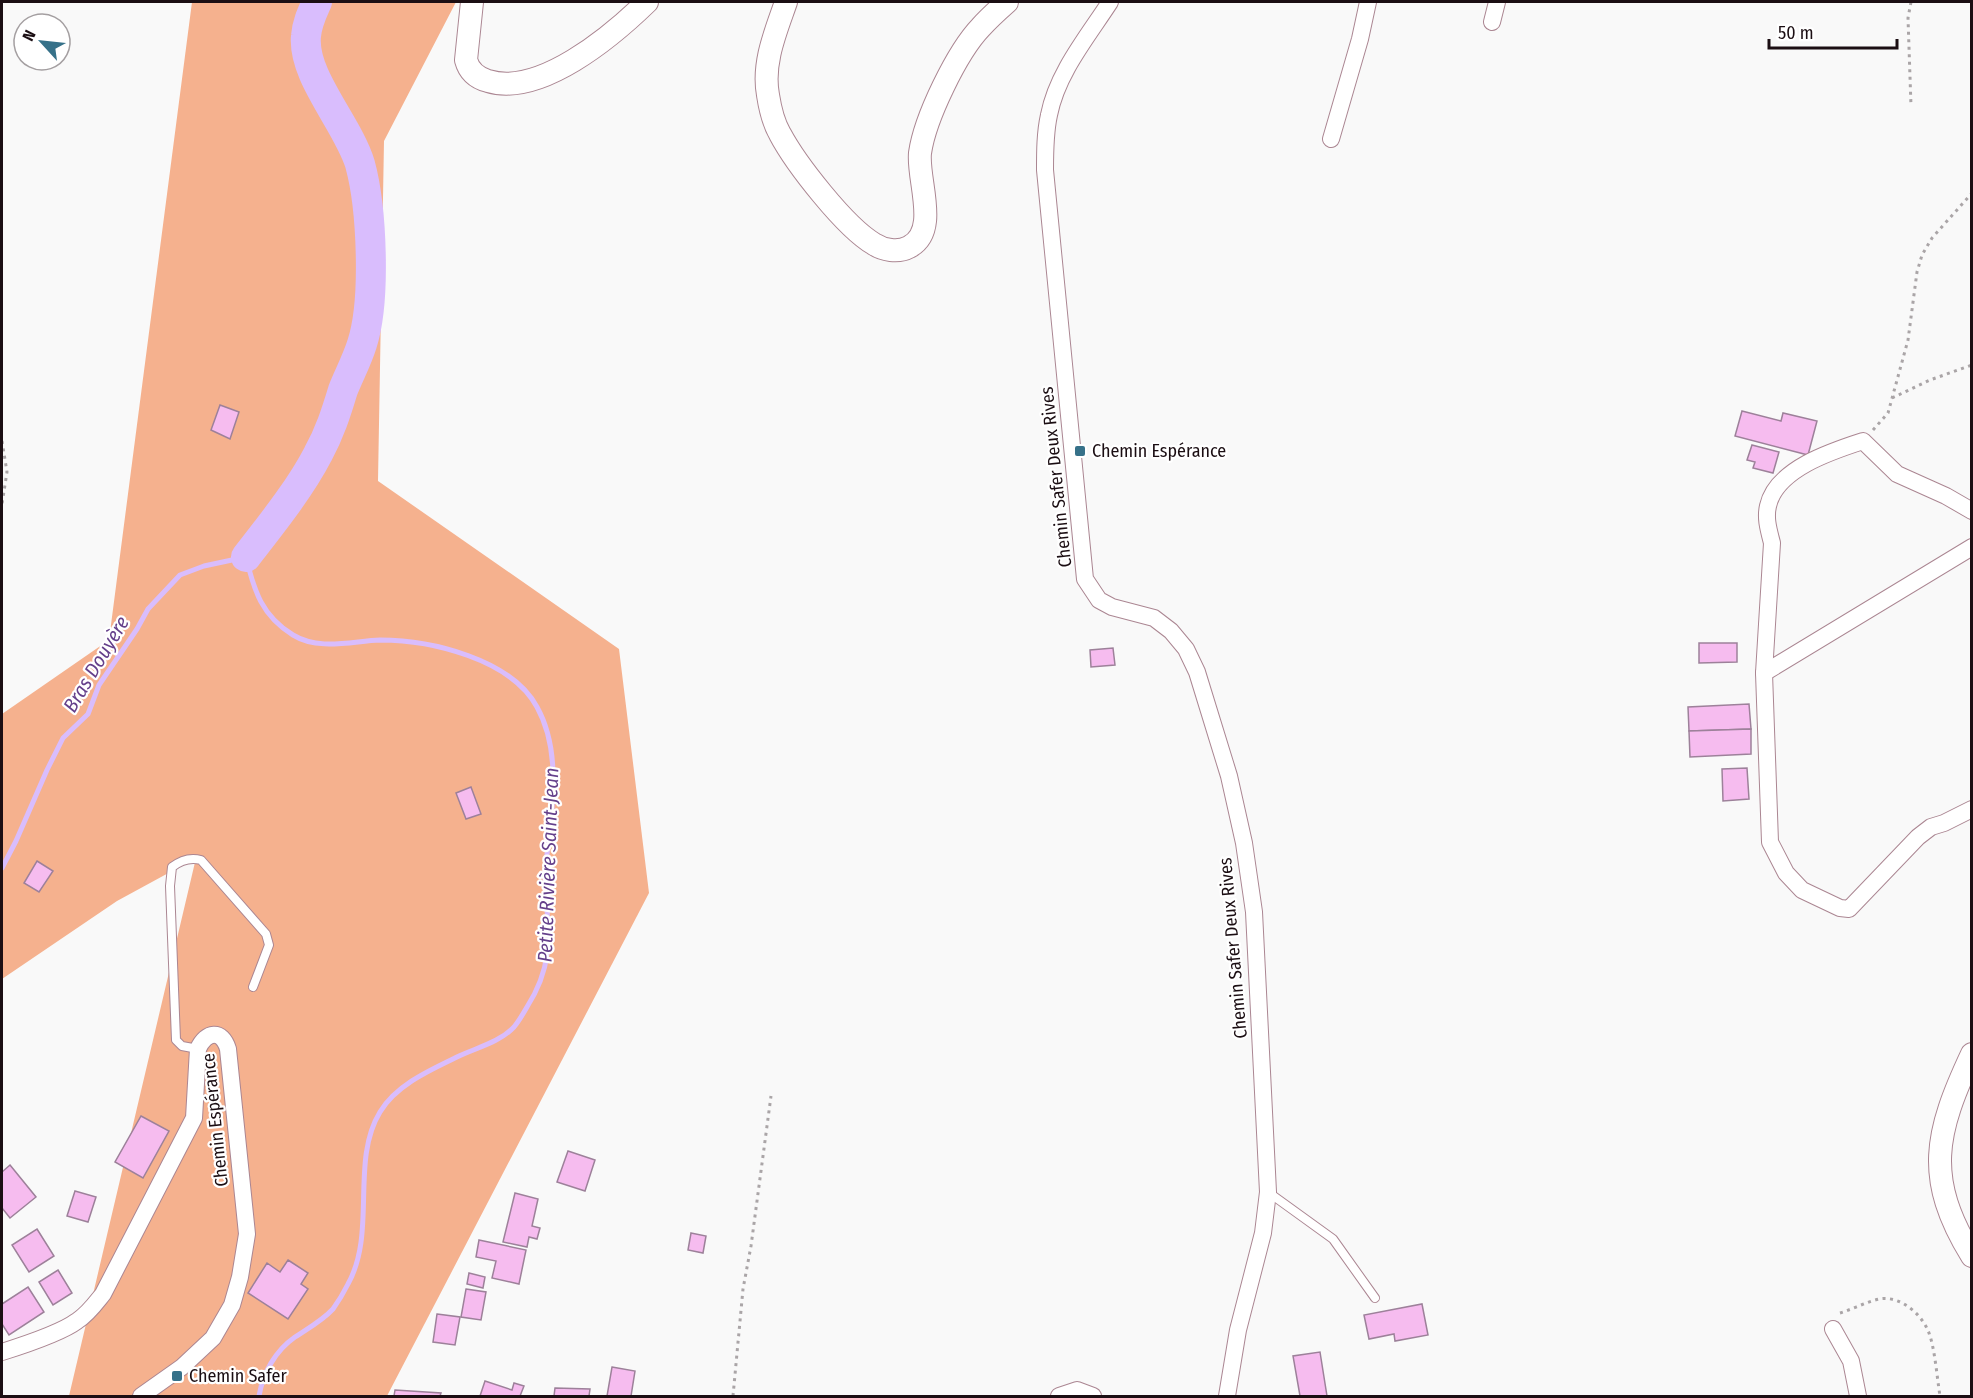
<svg xmlns="http://www.w3.org/2000/svg" width="1973" height="1398" font-family="'Fira Sans Condensed',sans-serif">
<style>
.forest{fill:#f5b18e}
.lines{fill:none;stroke-linecap:round;stroke-linejoin:round}
.stream{stroke:#d9bdfd;stroke-width:5}
.river{stroke:#d9bdfd;stroke-width:30}
.building{fill:#f6bcef;stroke:#9d819a;stroke-width:1.5}
.lane-casing{stroke:#ab8692;stroke-width:10}
.street-casing{stroke:#ab8692;stroke-width:18}
.secondary-casing{stroke:#ab8692;stroke-width:24}
.path{stroke:#aaa5a7;stroke-width:3;stroke-dasharray:3 4.5;stroke-linecap:butt}
.lane{stroke:#fff;stroke-width:8}
.street{stroke:#fff;stroke-width:16}
.secondary{stroke:#fff;stroke-width:22}
.poi-dot{fill:#367189;stroke:#fff;stroke-width:2}
.labels{text-anchor:middle;dominant-baseline:central;stroke-width:4.5;stroke-linejoin:round;paint-order:stroke}
.poi-label{font-size:18px;fill:#1b0e13;stroke:#fff;text-anchor:start}
.street-label{font-size:18px;fill:#1b0e13;stroke:#fff}
.water-label{font-size:20px;font-style:italic;fill:#65408b;stroke:#fff}
</style>
<rect width="100%" height="100%" fill="#f9f9f9"/>
<path class="forest" d="M192,2H456L384,141L378,481L619,649L649,893L387,1396H69L196,858L117,901L2,979V714L109,640Z"/>
<g class="lines">
<path class="stream" d="M2,868L16,841L47,770L63,738L88,714L99,685L137,629L148,609L180,575L204,566L246,557C254,591 262,616 293,635C319,651 352,641 380,640C431,640 511,659 537,707C557,743 554,785 551,823C550,840 545,859 545,876C547,928 557,960 527,1007C523,1014 519,1021 514,1027C499,1043 475,1048 457,1057C430,1070 396,1085 380,1112C350,1161 377,1232 348,1284C344,1292 338,1302 333,1309C322,1321 307,1329 295,1337C275,1351 263,1373 259,1396"/>
<path class="river" d="M246,557C270,526 300,489 318,454C330,432 336,413 343,390C349,375 357,360 362,344C376,301 372,208 360,164C348,124 302,76 306,36C307,23 312,13 317,2"/>
</g>
<g class="building">
<path d="M220,405L239,412L230,439L211,430Z"/>
<path d="M1742,411L1781,421L1783,413L1817,421L1808,455L1735,436Z"/>
<path d="M1752,445L1779,452L1773,473L1753,468L1755,462L1747,460Z"/>
<path d="M1699,643H1737V662L1699,663Z"/>
<path d="M1113,648L1115,665L1091,667L1090,650Z"/>
<path d="M1749,704L1751,729L1689,731L1688,707Z"/>
<path d="M1751,729V754L1690,757L1689,731Z"/>
<path d="M1747,768L1749,799L1723,801L1722,769Z"/>
<path d="M471,787L481,814L466,819L456,793Z"/>
<path d="M37,861L53,871L39,892L24,883Z"/>
<path d="M141,1116L169,1131L143,1178L115,1162Z"/>
<path d="M568,1151L595,1160L585,1191L557,1182Z"/>
<path d="M10,1165L36,1197L10,1218L2,1208V1172Z"/>
<path d="M75,1191L96,1197L88,1222L67,1216Z"/>
<path d="M515,1193L538,1199L532,1226L540,1228L537,1239L529,1237L527,1247L503,1242Z"/>
<path d="M37,1229L54,1256L29,1272L12,1245Z"/>
<path d="M691,1233L706,1236L703,1253L688,1250Z"/>
<path d="M479,1240L526,1250L519,1284L492,1278L496,1261L476,1257Z"/>
<path d="M288,1260L308,1273L301,1284L308,1289L288,1319L248,1293L267,1263L280,1272Z"/>
<path d="M58,1270L72,1293L53,1305L39,1282Z"/>
<path d="M469,1273L485,1277L483,1288L467,1284Z"/>
<path d="M28,1287L44,1312L9,1335L2,1324V1304Z"/>
<path d="M466,1289L486,1292L481,1320L461,1317Z"/>
<path d="M1422,1304L1428,1335L1395,1341L1394,1334L1369,1339L1364,1315Z"/>
<path d="M437,1314L460,1317L455,1345L433,1342Z"/>
<path d="M1320,1352L1327,1396H1300L1293,1356Z"/>
<path d="M612,1367L635,1371L631,1396H607Z"/>
<path d="M485,1381L512,1390L514,1383L524,1386L520,1396H480Z"/>
<path d="M555,1388L590,1389L589,1396H554Z"/>
<path d="M395,1390L441,1393L440,1396H394Z"/>
</g>
<g class="lines">
<g class="lane-casing">
<g id="lane">
<path d="M198,1049L182,1046L176,1040L170,886L172,867C181,860 190,857 201,860L266,934L269,945L253,987"/>
<path d="M1268,1192L1333,1239L1375,1298"/>
</g>
</g>
<g class="street-casing">
<g id="street">
<path d="M1110,2C1088,36 1057,73 1049,115C1045,133 1045,151 1045,170L1085,579L1099,600L1112,607L1154,618L1171,631L1186,649L1197,672L1229,776L1244,843L1254,912L1268,1192L1263,1233L1238,1330L1227,1396"/>
<path d="M1492,22L1497,2"/>
<path d="M1331,139L1360,39L1368,2"/>
<path d="M1972,511L1946,496L1897,474L1863,441C1832,451 1776,469 1768,506C1765,519 1769,531 1772,543L1764,673L1770,842L1786,873L1802,890L1840,908L1849,909L1918,837L1931,827L1944,823L1972,809"/>
<path d="M1764,673L1972,547"/>
<path d="M1833,1329L1851,1361L1858,1396"/>
<path d="M2,1352C21,1346 61,1333 77,1321C88,1314 95,1304 103,1294L194,1118L198,1049C206,1031 222,1029 228,1049L247,1234L240,1277L232,1305L213,1338L182,1367L141,1396"/>
<path d="M1059,1396L1077,1390L1093,1396"/>
</g>
</g>
<g class="secondary-casing">
<g id="secondary">
<path d="M472,2L466,60C469,71 477,78 488,81C540,97 612,36 647,2"/>
<path d="M786,2C776,31 762,63 768,95C770,108 773,122 780,134C796,164 845,227 874,244C883,250 898,253 909,247C940,231 917,180 920,153C925,118 957,52 981,27C989,18 998,10 1007,2"/>
<path d="M1972,1054C1935,1133 1924,1178 1972,1256"/>
</g>
</g>
<g class="path">
<path d="M1911,2L1908,18L1911,106"/>
<path d="M1892,398L1930,380L1972,365"/>
<path d="M1873,430L1888,413L1908,340L1917,272L1922,255L1932,238L1972,193"/>
<path d="M2,441L7,472L2,504"/>
<path d="M1840,1313C1853,1309 1866,1302 1879,1299C1900,1295 1922,1314 1929,1333C1935,1349 1937,1378 1940,1396"/>
<path d="M733,1396L743,1289L751,1246L771,1096"/>
</g>
<use href="#lane" class="lane"/>
<use href="#street" class="street"/>
<use href="#secondary" class="secondary"/>
</g>
<g class="poi-dot">
<rect x="1074" y="445" width="12" height="12" rx="3"/>
<rect x="171" y="1370" width="12" height="12" rx="3"/>
</g>
<g class="labels">
<g class="poi-label">
<text x="1092" y="451">Chemin Espérance</text>
<text x="189" y="1376">Chemin Safer</text>
</g>
<g class="street-label">
<text transform="translate(1056 477) rotate(-96)">Chemin Safer Deux Rives</text>
<text transform="translate(1233 948) rotate(-95)">Chemin Safer Deux Rives</text>
<text transform="translate(215 1120) rotate(-96)">Chemin Espérance</text>
</g>
<g class="water-label">
<text transform="translate(96 664) rotate(-59)">Bras Douyère</text>
<text transform="translate(548 865) rotate(-88)">Petite Rivière Saint-Jean</text>
</g>
</g>
<rect width="1973" height="1398" fill="none" stroke="#1b0e13" stroke-width="6"/>
<g transform="translate(42 42) rotate(297)"><circle r="28" fill="#ffffff" stroke="#a49fa1" stroke-width="1.5"/>
<path d="M0-4.5L10 22L0 15L-10 22Z" fill="#367189"/>
<text y="-9" font-size="16" font-weight="bold" text-anchor="middle" fill="#1b0e13">N</text>
</g>
<path d="M1769 39v9h128v-9" fill="none" stroke="#1b0e13" stroke-width="3"/>
<text x="1778" y="39" font-size="18" fill="#1b0e13" stroke="#ffffff" stroke-width="4.5" paint-order="stroke">50 m</text>
</svg>
